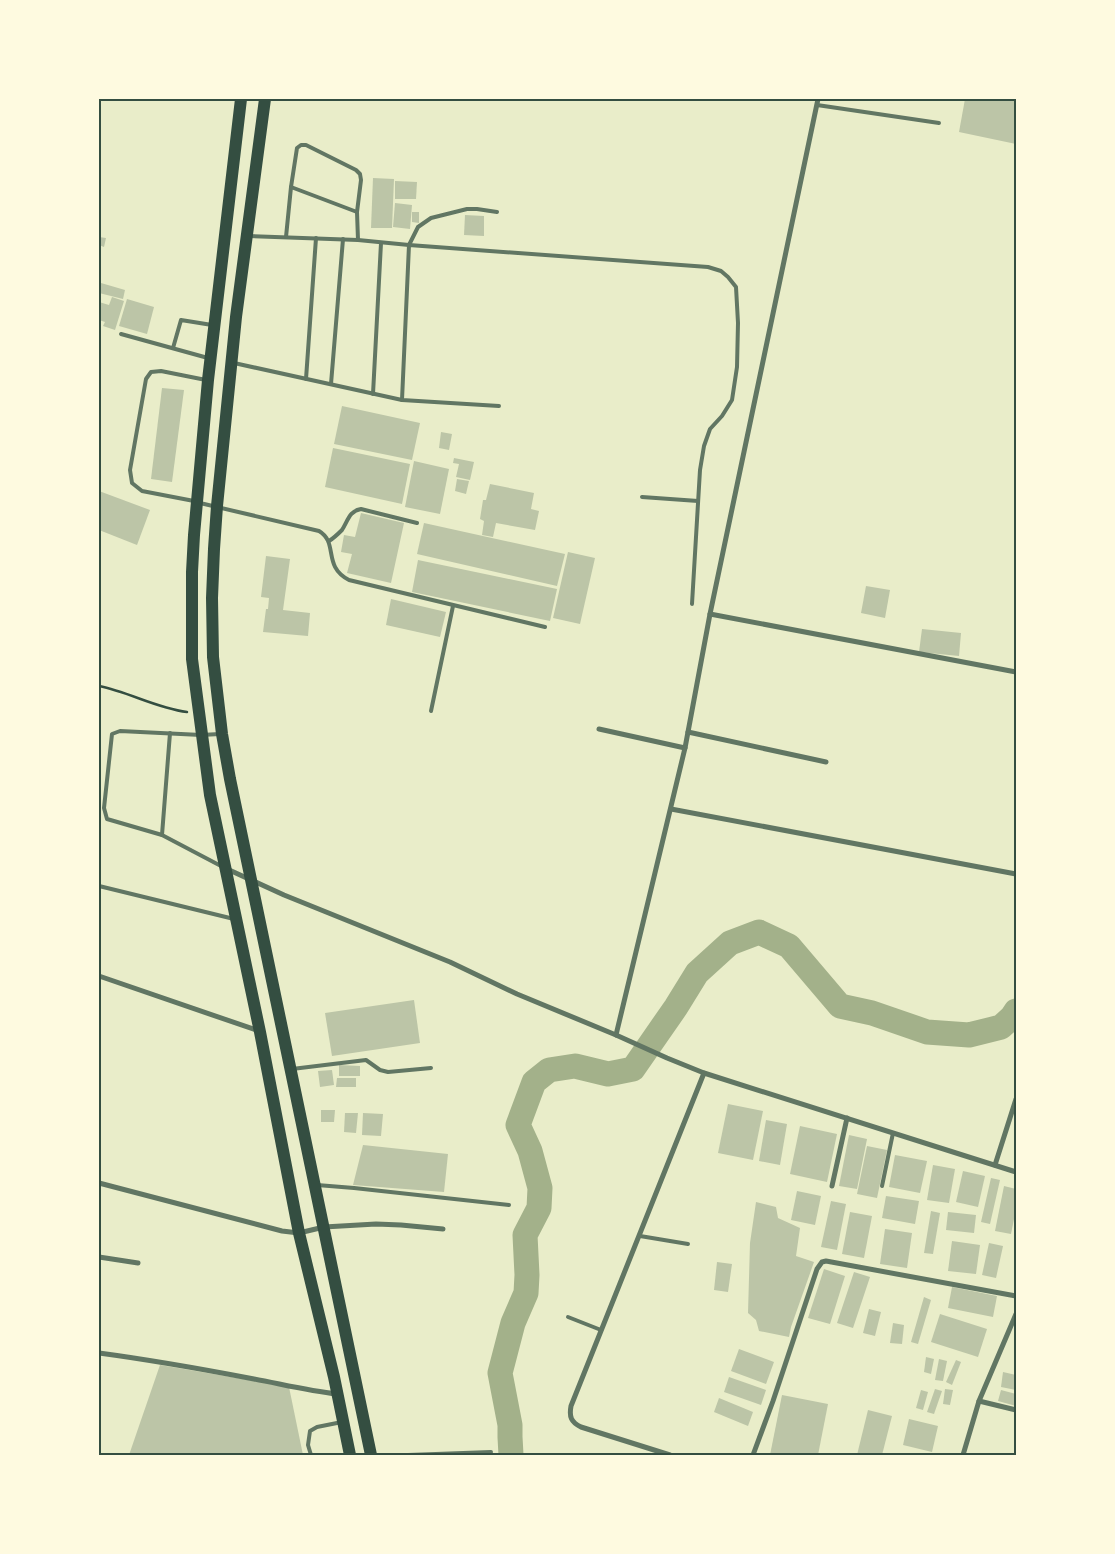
<svg xmlns="http://www.w3.org/2000/svg" width="1115" height="1554" font-family="'Open Sans',sans-serif">
<style>
.lines{fill:none;stroke-linecap:round;stroke-linejoin:round}
.river{stroke:#a3b18a;stroke-width:25}
.building{fill:#bcc5a7}
.path{stroke:#344e41;stroke-width:2.5}
.service{stroke:#617663;stroke-width:4}
.minor{stroke:#617663;stroke-width:5}
.trunk{stroke:#344e41;stroke-width:12}
.neatline{fill:none;stroke:#344e41;stroke-width:2}
</style>
<rect width="100%" height="100%" fill="#e9edc9"/>
<g class="lines">
<path class="river" d="M511,1455L510,1437V1425L500,1373L513,1323L526,1293L527,1275L525,1235L539,1208L540,1188L530,1151L518,1125L534,1082L549,1070L575,1066L608,1074L633,1069L676,1007L697,973L730,943L759,932L789,946L840,1006L872,1013L927,1032L969,1035L1001,1027L1012,1017L1016,1011"/>
</g>
<g class="building">
<path d="M965,99H1016V144L959,132Z"/>
<path d="M373,178L394,179L392,228H371Z"/>
<path d="M395,181L417,182L416,199H395Z"/>
<path d="M395,203L412,205L410,229L393,227Z"/>
<path d="M412,212H419V223L412,222Z"/>
<path d="M465,215L484,216V236L464,235Z"/>
<path d="M99,237L106,238L104,247L99,245Z"/>
<path d="M101,283L125,290L123,299L99,293Z"/>
<path d="M112,297L124,301L115,330L103,326L105,322L99,320V302L109,305Z"/>
<path d="M127,299L154,307L147,334L119,326Z"/>
<path d="M162,388L184,390L172,482L151,479Z"/>
<path d="M342,406L420,423L412,460L334,444Z"/>
<path d="M441,432L452,434L449,450L439,448Z"/>
<path d="M333,448L410,464L402,504L325,487Z"/>
<path d="M454,458L474,462L470,480L456,477L459,464L453,463Z"/>
<path d="M414,461L449,469L440,514L405,507Z"/>
<path d="M457,479L469,481L466,494L455,491Z"/>
<path d="M490,484L534,493L531,509L539,511L535,530L496,523L493,537L482,535L484,521L480,519L483,500H486Z"/>
<path d="M99,491L150,510L137,545L99,530Z"/>
<path d="M361,513L404,523L391,583L347,573L352,554L341,552L344,535L355,537Z"/>
<path d="M424,523L565,554L557,586L417,554Z"/>
<path d="M568,552L595,558L580,624L553,618Z"/>
<path d="M266,556L290,559L283,610L310,613L308,636L263,632L266,609H268L269,598L261,597Z"/>
<path d="M418,560L557,589L550,621L412,592Z"/>
<path d="M866,586L890,590L885,618L861,613Z"/>
<path d="M391,599L446,612L440,637L386,625Z"/>
<path d="M922,629L961,633L959,656L919,652Z"/>
<path d="M414,1000L420,1043L332,1056L325,1013Z"/>
<path d="M339,1065L360,1066V1076H339Z"/>
<path d="M332,1070L334,1085L320,1087L318,1071Z"/>
<path d="M337,1078H356V1087H336Z"/>
<path d="M728,1104L763,1111L753,1160L718,1153Z"/>
<path d="M321,1110H335L334,1122H321Z"/>
<path d="M345,1113H358L356,1133L344,1132Z"/>
<path d="M363,1113L383,1114L381,1136L362,1135Z"/>
<path d="M766,1120L787,1124L780,1165L759,1161Z"/>
<path d="M800,1126L837,1134L827,1182L790,1174Z"/>
<path d="M849,1135L867,1139L857,1189L839,1186Z"/>
<path d="M363,1145L448,1154L444,1192L353,1185Z"/>
<path d="M867,1146L887,1150L877,1198L857,1194Z"/>
<path d="M895,1155L927,1161L920,1193L889,1187Z"/>
<path d="M933,1165L955,1169L949,1203L927,1200Z"/>
<path d="M963,1171L985,1176L978,1207L956,1202Z"/>
<path d="M991,1178L1000,1180L990,1224L981,1222Z"/>
<path d="M1004,1186L1016,1189V1209L1011,1234L995,1231Z"/>
<path d="M797,1191L821,1196L815,1225L791,1220Z"/>
<path d="M886,1196L919,1201L915,1224L882,1218Z"/>
<path d="M831,1201L846,1204L837,1250L821,1247Z"/>
<path d="M756,1202L776,1207L778,1218L800,1228L796,1256L814,1262L791,1327L789,1337L759,1331L756,1320L748,1313L750,1243Z"/>
<path d="M931,1211L940,1213L933,1254L924,1253Z"/>
<path d="M850,1212L872,1216L864,1258L842,1254Z"/>
<path d="M948,1212L976,1215L974,1233L946,1230Z"/>
<path d="M885,1229L912,1233L907,1268L880,1264Z"/>
<path d="M952,1241L980,1245L976,1274L948,1271Z"/>
<path d="M989,1243L1003,1246L996,1278L982,1275Z"/>
<path d="M717,1262L732,1264L728,1292L714,1290Z"/>
<path d="M824,1269L845,1276L830,1324L808,1318Z"/>
<path d="M854,1272L870,1277L853,1328L837,1323Z"/>
<path d="M952,1287L997,1296L993,1317L948,1308Z"/>
<path d="M924,1297L931,1300L918,1344L911,1342Z"/>
<path d="M869,1309L881,1312L875,1336L863,1333Z"/>
<path d="M940,1314L987,1329L978,1357L931,1342Z"/>
<path d="M893,1323L904,1325L902,1344L890,1343Z"/>
<path d="M739,1349L774,1362L766,1384L731,1371Z"/>
<path d="M926,1357L934,1359L931,1374L924,1372Z"/>
<path d="M939,1359L947,1361L943,1381L935,1380Z"/>
<path d="M956,1360L961,1362L952,1385L946,1382Z"/>
<path d="M160,1365L289,1387L303,1455H129Z"/>
<path d="M1003,1372L1016,1375V1390L1001,1387Z"/>
<path d="M729,1377L766,1390L761,1405L724,1392Z"/>
<path d="M935,1389L942,1391L934,1414L927,1412Z"/>
<path d="M945,1389L953,1390L950,1405L943,1404Z"/>
<path d="M921,1390L928,1392L923,1410L916,1408Z"/>
<path d="M1001,1390L1016,1394V1406L998,1401Z"/>
<path d="M782,1395L828,1404L818,1455H770Z"/>
<path d="M719,1398L753,1412L748,1426L714,1412Z"/>
<path d="M868,1410L892,1416L882,1455H857Z"/>
<path d="M909,1419L938,1426L932,1452L903,1445Z"/>
</g>
<g class="lines">
<path class="path" d="M99,686C129,692 156,708 187,712"/>
<g class="service">
<path d="M817,105L939,123"/>
<path d="M291,187L297,148L301,145H306L356,170L360,174L361,180L357,212L358,240"/>
<path d="M248,236L358,240L409,245L418,227L431,218L467,209H477L497,212"/>
<path d="M286,237L291,187L357,212"/>
<path d="M121,334L208,358"/>
<path d="M173,348L181,320L212,325"/>
<path d="M234,363L402,400L499,406"/>
<path d="M306,379L316,238"/>
<path d="M331,384L343,239"/>
<path d="M373,394L381,243"/>
<path d="M402,400L409,245L708,267L721,271L728,277L736,287L738,323L737,367L732,400L722,416L710,429L704,446L700,470L692,604"/>
<path d="M642,497L698,501"/>
<path d="M194,501L142,491L132,483L130,470L146,379L151,372L161,371L206,380"/>
<path d="M200,503L319,531C339,543 322,566 349,580L545,627"/>
<path d="M329,541C334,538 338,534 342,530C348,521 349,511 361,509L417,523"/>
<path d="M431,711L453,606"/>
<path d="M220,734L201,735L120,731L112,734L104,808L107,819L162,835L221,866"/>
<path d="M162,835L170,733"/>
<path d="M99,886L234,919"/>
<path d="M292,1069L366,1060L380,1070L388,1072L431,1068"/>
<path d="M317,1185L354,1188L509,1205"/>
<path d="M882,1186L893,1133"/>
<path d="M640,1236L688,1244"/>
<path d="M568,1317L601,1330"/>
<path d="M311,1455L308,1445L310,1431L317,1427L342,1422"/>
<path d="M408,1455L491,1452"/>
</g>
<g class="minor">
<path d="M710,614L1016,672"/>
<path d="M599,729L685,748"/>
<path d="M688,732L826,762"/>
<path d="M671,809L1016,874"/>
<path d="M227,869L284,895L450,962L517,994L616,1035L667,1058L704,1073L1016,1172"/>
<path d="M99,976L259,1031"/>
<path d="M616,1035L685,748L710,614L818,99"/>
<path d="M995,1165L1016,1099"/>
<path d="M99,1183L282,1231L299,1233L324,1227L376,1224L401,1225L443,1229"/>
<path d="M832,1186L847,1118"/>
<path d="M99,1257L138,1263"/>
<path d="M99,1353C151,1360 202,1369 254,1379C281,1384 309,1391 337,1394"/>
<path d="M979,1401L1016,1410"/>
<path d="M670,1455L581,1427C571,1422 569,1417 571,1406L704,1073"/>
<path d="M753,1455L773,1401L817,1269L822,1262L826,1261L1016,1296"/>
<path d="M963,1455L979,1401L1016,1314"/>
</g>
<g class="trunk">
<path d="M241,99L208,380L194,535L192,572V659L210,795L260,1032L299,1233L334,1377L350,1455"/>
<path d="M265,99L236,317L217,506L214,549L212,598L213,657L222,734L230,779L371,1455"/>
</g>
</g>
<rect width="1115" height="1554" fill="none" stroke="#fefae0" stroke-width="200"/>
<rect x="100" y="100" width="915" height="1354" class="neatline"/>
</svg>
